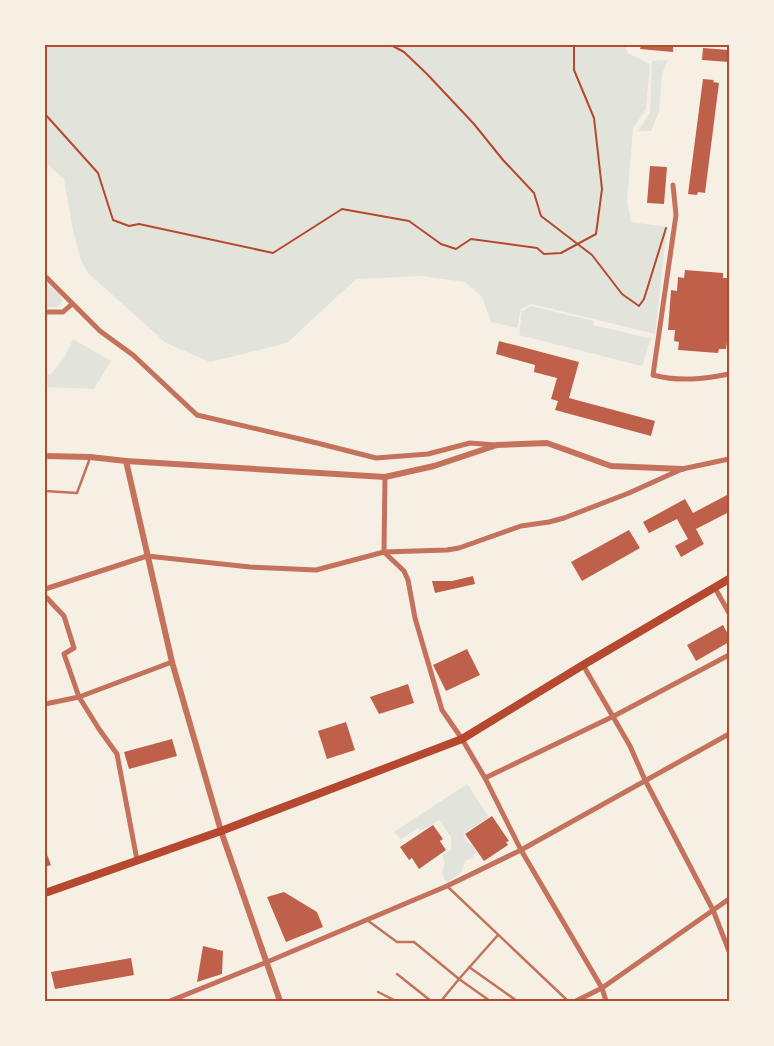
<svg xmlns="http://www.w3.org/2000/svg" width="774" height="1046" font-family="Jost,sans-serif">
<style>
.green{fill:#e2e4dc}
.building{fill:#bf614a}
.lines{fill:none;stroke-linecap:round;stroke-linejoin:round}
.path{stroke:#b5482f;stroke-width:2}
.service{stroke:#c5725c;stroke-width:2.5}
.minor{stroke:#c5725c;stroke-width:5}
.tertiary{stroke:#c5725c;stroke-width:6}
.primary{stroke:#b5482f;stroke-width:8}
.neatline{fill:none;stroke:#b5482f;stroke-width:2}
</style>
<rect width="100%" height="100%" fill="#f6efe4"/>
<g class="green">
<path d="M45,45H624L628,53L650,64L646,109L633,128L627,201L631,222L667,227L655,334L531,304L521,309L517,328L491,322L482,297L465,282L422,276L356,279L287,343L210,362L166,343L88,273L80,258L72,226L64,179L45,162Z"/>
<path d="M668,60L662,74L659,112L651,131H638L650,112L652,61Z"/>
<path d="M45,282L59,294L63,300L58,307H45Z"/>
<path d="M531,306L594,321L593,325L653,339L650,341L642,366L519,335L522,311Z"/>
<path d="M73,339L111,361L94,389L47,387L45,388V374H51L64,358Z"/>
<path d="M467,784L489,817L463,834L467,842L473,846L476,853L472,858L465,861L461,872L447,883L442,873L445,863L442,855L451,850V837L439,820L421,831L418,828L401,839L394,832Z"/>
</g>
<g class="building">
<path d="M641,45H673V52L640,49Z"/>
<path d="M703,48L729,50V62L702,60Z"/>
<path d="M703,79L714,80L713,82L719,83L705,193L698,192L697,195L688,194Z"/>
<path d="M650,166L667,167L664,204L647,203Z"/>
<path d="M685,270L723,273V278H729V343L727,342L726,349H719L718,353L678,350L679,342L674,341L675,330H668L671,290L677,291L678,277L684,278Z"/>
<path d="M499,341L579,362L569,398L655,421L651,436L555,410L558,401L551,399L557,378L534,372L535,365L496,354Z"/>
<path d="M729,494V512L696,529L704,544L681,557L675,546L688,539L677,519L649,533L643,522L685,499L693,513Z"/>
<path d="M629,530L640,548L582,581L571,562Z"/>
<path d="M473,576L475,584L435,593L432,581H452Z"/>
<path d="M723,625L729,636V642L696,661L687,645Z"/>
<path d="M467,649L480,675L446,691L433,665Z"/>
<path d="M408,684L414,703L379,714L370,697Z"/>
<path d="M346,722L355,750L327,759L318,731Z"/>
<path d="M172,739L177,756L129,769L124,752Z"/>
<path d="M492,816L509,841L506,842L508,845L484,861L465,834Z"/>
<path d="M433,825L443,839L440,841L446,850L419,869L412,858L409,860L400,847Z"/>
<path d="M45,849L51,865L45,867Z"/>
<path d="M284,892L317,912L323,927L286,942L267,897Z"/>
<path d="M203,946L223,951L222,974L197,982Z"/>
<path d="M131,958L134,975L55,989L51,972Z"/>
</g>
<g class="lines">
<g class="path">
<path d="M391,45L404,52L427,74L474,124L503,160L534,193L541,216L592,255L622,294L639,306L644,299L666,228"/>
<path d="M45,114L98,173L113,220L129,226L139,224L273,253L342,209L409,221L441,244L456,249L471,239L537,248L544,254L561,253L596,234L602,189L594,118L574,70V45"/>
</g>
<g class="service">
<path d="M45,491L77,493L90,458"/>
<path d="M448,887L568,1001"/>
<path d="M367,920L397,942H414L459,979L490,1001"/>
<path d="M469,967L517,1001"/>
<path d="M397,974L431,1001"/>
<path d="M378,992L396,1001"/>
<path d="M441,1001L459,979L498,935"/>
</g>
<g class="minor">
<path d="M673,185L676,215L653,375C679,382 704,379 729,374"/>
<path d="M45,276L100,331L133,355L197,415L317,443L376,458L428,454L470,443L496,445"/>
<path d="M45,312H63L72,304"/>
<path d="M385,477L384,552L404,571L408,580L415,618L442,710L462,739L485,778L521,850L602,988L606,1001"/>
<path d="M715,588L729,613"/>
<path d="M45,589L147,556L250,567L316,570L384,552L447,550L459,548L521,526L549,522L564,518L629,493L682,469L729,459"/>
<path d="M45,596L64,616L74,648L64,654L79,697L99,729L117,754L137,860"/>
<path d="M583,665L630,746L645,780L713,910L729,951"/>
<path d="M45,704L79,697L172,662"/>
<path d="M485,778L614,716L729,655"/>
<path d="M170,1001L267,962L447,886L521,850L729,734"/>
<path d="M576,1001L602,988L729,899"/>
</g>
<g class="tertiary">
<path d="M45,456L90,457L126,461L385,477L434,466L497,445L547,443L611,466L682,469"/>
<path d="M126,461L172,662L221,831L280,1001"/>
</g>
<path class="primary" d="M45,893L221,831L462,739L583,665L729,579"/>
</g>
<rect width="774" height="1046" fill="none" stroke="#f6efe4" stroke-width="92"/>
<rect x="46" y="46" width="682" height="954" class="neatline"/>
</svg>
